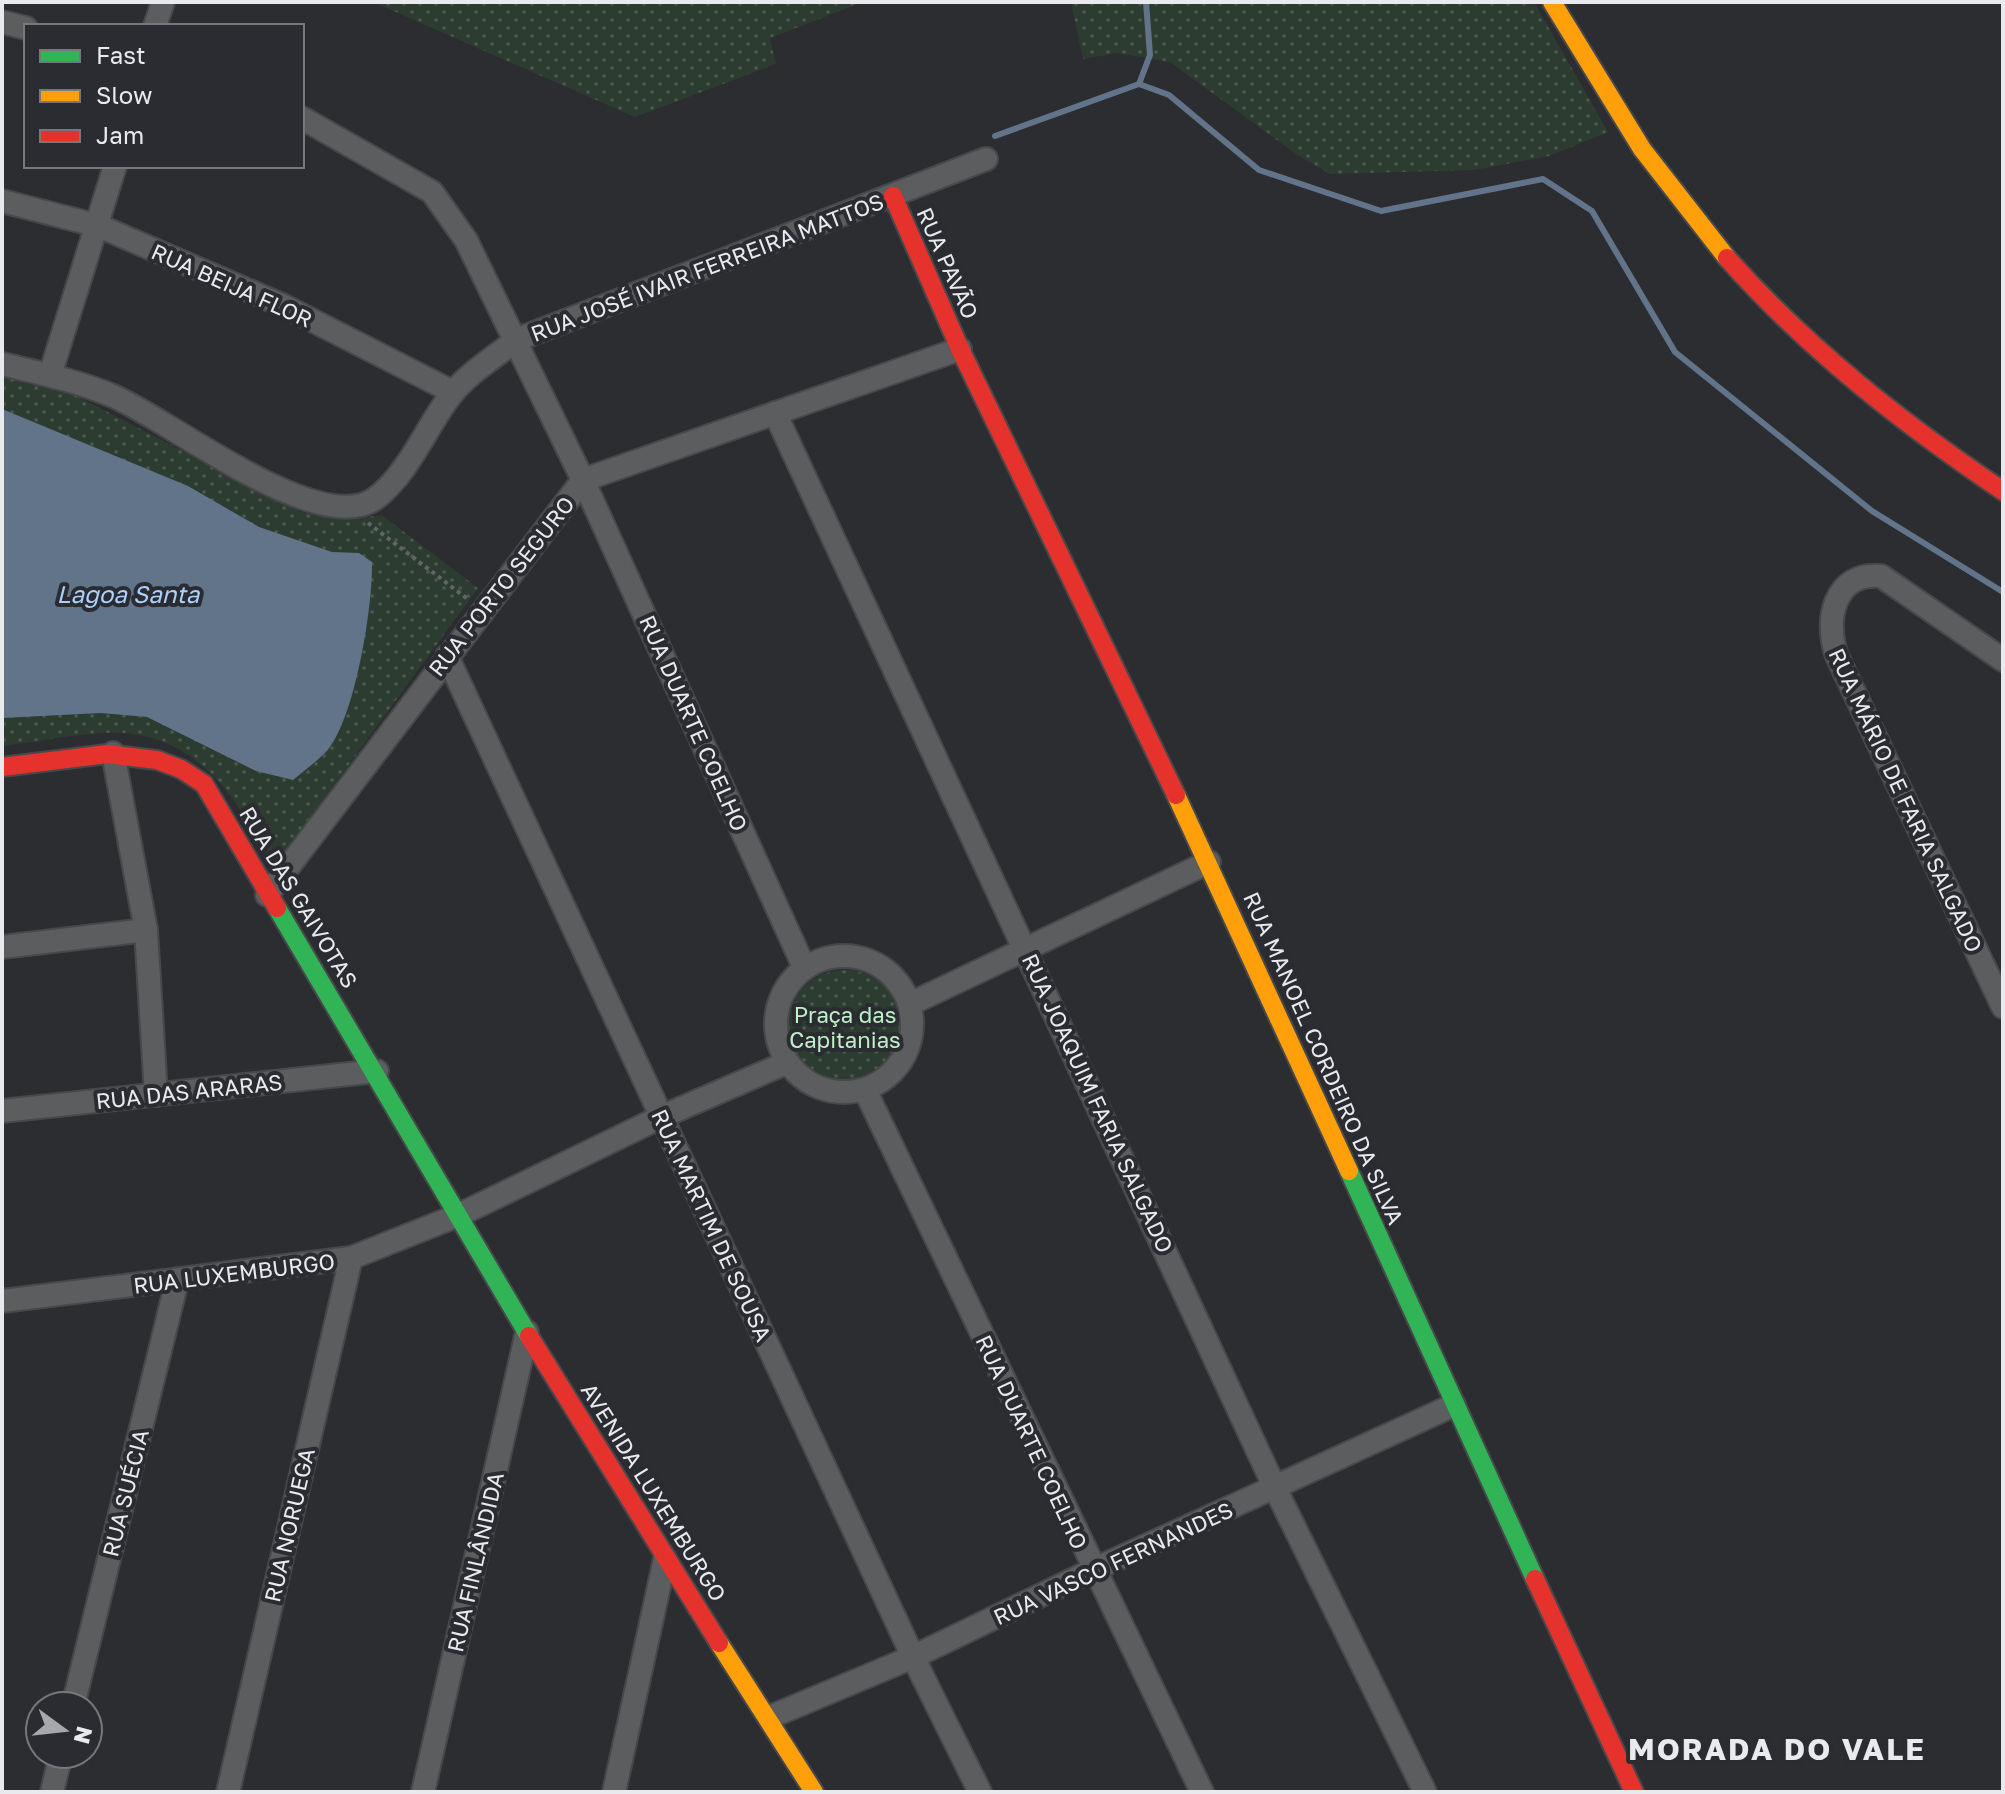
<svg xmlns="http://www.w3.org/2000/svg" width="2005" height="1794" font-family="'Golos Text',sans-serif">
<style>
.grass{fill:url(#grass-dots)}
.water{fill:#61748a}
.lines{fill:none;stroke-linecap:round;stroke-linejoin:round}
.stream{stroke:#61748a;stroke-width:6}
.street-casing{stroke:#47484b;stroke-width:26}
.fast-casing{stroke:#47484b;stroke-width:22}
.slow-casing{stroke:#47484b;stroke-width:22}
.jam-casing{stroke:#47484b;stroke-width:22}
.path{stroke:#636466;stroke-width:4;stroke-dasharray:4 4;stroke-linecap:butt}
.street{stroke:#5c5d5e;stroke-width:22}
.fast{stroke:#30b455;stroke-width:18}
.slow{stroke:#ff9f0a;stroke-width:18}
.jam{stroke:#e5322d;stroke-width:18}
.labels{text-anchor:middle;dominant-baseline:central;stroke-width:8;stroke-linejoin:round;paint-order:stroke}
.street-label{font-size:22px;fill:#e9eaed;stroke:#2a2c31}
.park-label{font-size:22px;fill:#bef1c8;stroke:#2a2c31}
.water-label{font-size:24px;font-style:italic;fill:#aad0fd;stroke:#2a2c31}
.district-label{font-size:30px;font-weight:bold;letter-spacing:2px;fill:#e9eaed;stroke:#2a2c31}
</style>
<defs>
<pattern id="grass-dots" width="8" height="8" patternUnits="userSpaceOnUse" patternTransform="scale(2)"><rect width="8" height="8" fill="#2d3c30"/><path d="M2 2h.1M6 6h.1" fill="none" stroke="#4b584e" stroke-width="1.8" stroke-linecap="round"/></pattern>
</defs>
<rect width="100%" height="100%" fill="#2b2d30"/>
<g class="grass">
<path d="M373,2H863L770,38L776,64L635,117Z"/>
<path d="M1071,2H1534L1608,132L1549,156L1474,170L1330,174L1296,154L1170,62L1117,53L1083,59Z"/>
<path d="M2,376L69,392L301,512L337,518L383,516L478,588L274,867C237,798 196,729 106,733C72,734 36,742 2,746Z"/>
<circle cx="845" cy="1027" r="57"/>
</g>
<path class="water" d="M2,409L188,486L259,527L332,552L359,553L372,562C373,606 355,720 326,752C316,762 304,771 293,780L256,771L147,717L101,713L2,718Z"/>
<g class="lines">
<g class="stream">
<path d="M1139,84L1150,55L1146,2"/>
<path d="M995,136L1139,84L1169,95L1259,170L1381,211L1543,179L1592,211L1675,352L1872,511L2003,592"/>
</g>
<g class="street-casing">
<g id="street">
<path d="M2,22L26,28"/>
<path d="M155,26L163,2"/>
<path d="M302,118L432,192L466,240L583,480L804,967"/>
<path d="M2,201L99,226L284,306L453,392"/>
<path d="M2,364C39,373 78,381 113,396C169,419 320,540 376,498C409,473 426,427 451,395C467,374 495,357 516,340L986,159"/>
<path d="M50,375L115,166"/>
<path d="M775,413L1275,1488L1425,1792"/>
<path d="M447,656L913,1657L980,1792"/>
<path d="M2003,660L1881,576C1834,571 1824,621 1837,656L2003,1007"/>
<path d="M113,753L146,930L156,1095"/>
<path d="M267,895L583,480L960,349"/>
<path d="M2,947L146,930"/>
<circle cx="844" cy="1024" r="68"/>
<path d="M910,1004L1209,862"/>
<path d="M865,1090L1202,1792"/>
<path d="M2,1111L377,1071"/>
<path d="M2,1301L351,1258L459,1215L661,1117L786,1063"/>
<path d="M73,1706L177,1281"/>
<path d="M770,1717L913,1657L1093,1570L1454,1405"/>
<path d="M52,1792L61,1754"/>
<path d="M228,1792L351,1258"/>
<path d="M423,1792L527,1332"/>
<path d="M614,1792L665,1559"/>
</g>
</g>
<g class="fast-casing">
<g id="fast">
<path d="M277,908L529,1336"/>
<path d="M1349,1171L1535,1579"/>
</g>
</g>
<g class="slow-casing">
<g id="slow">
<path d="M1552,2L1642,149L1727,258"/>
<path d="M1176,795L1349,1171"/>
<path d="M719,1643L814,1792"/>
</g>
</g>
<g class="jam-casing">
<g id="jam">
<path d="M893,196L960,349L1176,795"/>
<path d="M1727,258C1808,349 1902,423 2003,491"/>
<path d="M2,767L107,754L157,760L181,769L204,784L277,908"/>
<path d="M529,1336L719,1643"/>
<path d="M1535,1579L1634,1792"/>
</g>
</g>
<path class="path" d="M368,523L469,600"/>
<use href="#street" class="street"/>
<use href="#fast" class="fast"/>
<use href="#slow" class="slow"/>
<use href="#jam" class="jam"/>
</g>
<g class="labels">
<g class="street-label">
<text transform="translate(948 263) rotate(66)">RUA PAVÃO</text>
<text transform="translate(707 267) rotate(-21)">RUA JOSÉ IVAIR FERREIRA MATTOS</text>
<text transform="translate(232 285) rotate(24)">RUA BEIJA FLOR</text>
<text transform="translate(501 586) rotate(-52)">RUA PORTO SEGURO</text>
<text transform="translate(694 723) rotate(66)">RUA DUARTE COELHO</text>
<text transform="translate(1906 800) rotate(65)">RUA MÁRIO DE FARIA SALGADO</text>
<text transform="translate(299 897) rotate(59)">RUA DAS GAIVOTAS</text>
<text transform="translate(1324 1058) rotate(66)">RUA MANOEL CORDEIRO DA SILVA</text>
<text transform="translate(189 1091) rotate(-6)">RUA DAS ARARAS</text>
<text transform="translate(1098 1103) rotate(65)">RUA JOAQUIM FARIA SALGADO</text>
<text transform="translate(712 1225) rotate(65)">RUA MARTIM DE SOUSA</text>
<text transform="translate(234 1273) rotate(-7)">RUA LUXEMBURGO</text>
<text transform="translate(1032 1442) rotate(65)">RUA DUARTE COELHO</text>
<text transform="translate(654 1492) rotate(58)">AVENIDA LUXEMBURGO</text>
<text transform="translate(125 1493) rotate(-76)">RUA SUÉCIA</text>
<text transform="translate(289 1525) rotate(-77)">RUA NORUEGA</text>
<text transform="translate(475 1562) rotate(-77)">RUA FINLÂNDIDA</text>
<text transform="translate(1113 1563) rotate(-25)">RUA VASCO FERNANDES</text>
</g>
<g class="park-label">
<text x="845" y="1014">Praça das<tspan x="845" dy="25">Capitanias</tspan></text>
</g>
<g class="water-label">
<text x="128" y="593">Lagoa Santa</text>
</g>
<g class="district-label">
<text x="1777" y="1749">MORADA DO VALE</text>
</g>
</g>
<rect width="2005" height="1794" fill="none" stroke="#e9eaed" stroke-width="8"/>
<rect x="24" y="24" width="280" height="144" fill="#2a2c31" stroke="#76787c" stroke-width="2"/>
<rect x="40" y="50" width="40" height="12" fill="#30b455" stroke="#76787c" stroke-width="2"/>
<text x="96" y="64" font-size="24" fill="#e9eaed">Fast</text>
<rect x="40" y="90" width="40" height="12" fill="#ff9f0a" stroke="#76787c" stroke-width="2"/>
<text x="96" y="104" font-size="24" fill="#e9eaed">Slow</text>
<rect x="40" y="130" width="40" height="12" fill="#e5322d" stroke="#76787c" stroke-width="2"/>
<text x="96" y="144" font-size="24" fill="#e9eaed">Jam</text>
<g transform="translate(64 1730) rotate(105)"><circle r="38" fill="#2a2c31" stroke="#76787c" stroke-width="2"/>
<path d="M0-6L14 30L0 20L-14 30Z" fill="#a6a8ab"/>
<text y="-12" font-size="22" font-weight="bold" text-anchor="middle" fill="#e9eaed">N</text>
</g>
</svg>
